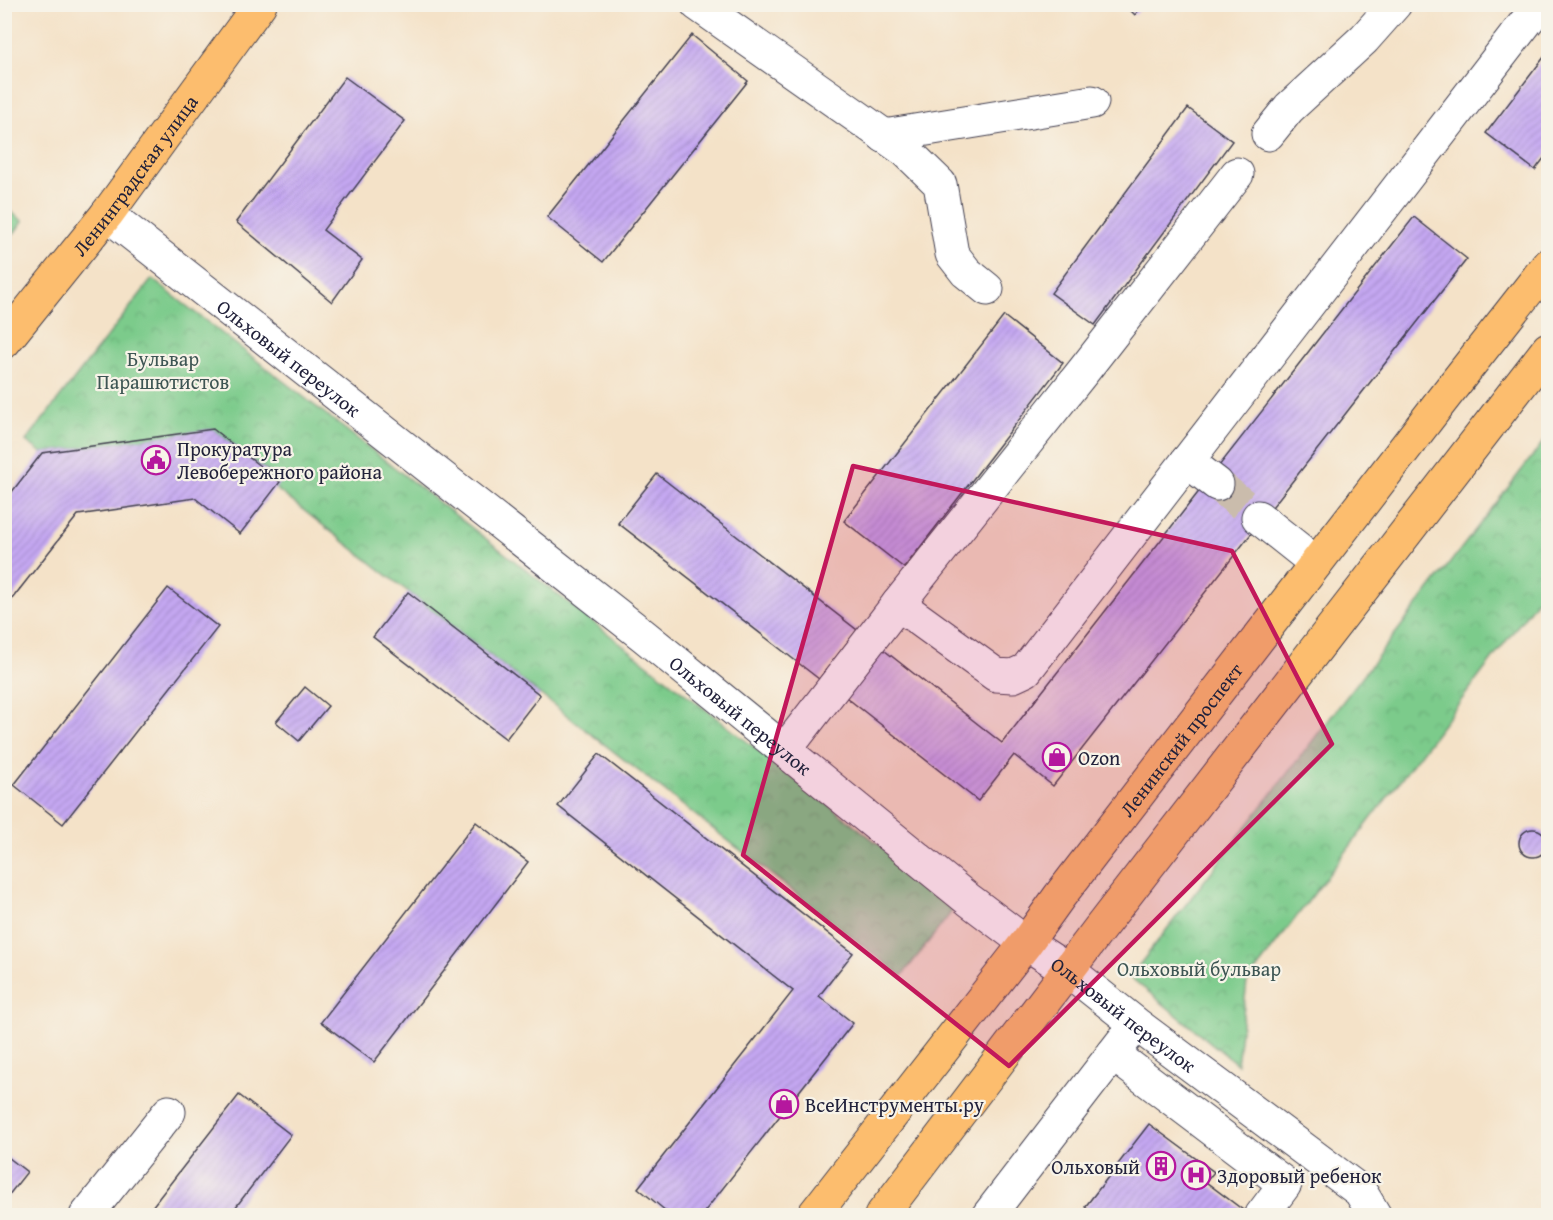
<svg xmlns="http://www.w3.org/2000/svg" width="1553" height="1220" font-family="'Gentium Book Plus',serif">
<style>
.park{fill:url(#park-crowns);stroke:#4f7663;stroke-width:1.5}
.building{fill:url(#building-hatch)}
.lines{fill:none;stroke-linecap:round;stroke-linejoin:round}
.minor-tunnel{stroke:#cabcac;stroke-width:33;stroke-dasharray:33 16;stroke-linecap:butt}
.minor-casing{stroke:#423f50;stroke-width:35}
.major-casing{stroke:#423f50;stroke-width:35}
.minor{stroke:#fff;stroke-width:33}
.major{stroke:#fcbd6e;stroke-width:33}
.marked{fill:#c2185b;fill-opacity:0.2;stroke:#c2185b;stroke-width:4.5;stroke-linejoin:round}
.labels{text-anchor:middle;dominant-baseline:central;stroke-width:4.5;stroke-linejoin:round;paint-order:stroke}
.street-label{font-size:20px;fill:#22223b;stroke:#f7f3e8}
.park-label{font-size:20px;fill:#3d5553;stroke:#f7f3e8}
.poi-label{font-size:20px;fill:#22223b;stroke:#f7f3e8;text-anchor:start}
</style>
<defs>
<pattern id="park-crowns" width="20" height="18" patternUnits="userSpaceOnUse" patternTransform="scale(1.5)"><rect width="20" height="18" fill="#7ccb8b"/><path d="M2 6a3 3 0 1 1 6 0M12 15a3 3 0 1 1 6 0" fill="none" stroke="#6bae79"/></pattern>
<pattern id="building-hatch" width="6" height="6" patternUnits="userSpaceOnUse" patternTransform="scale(1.5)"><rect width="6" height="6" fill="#c4a7f1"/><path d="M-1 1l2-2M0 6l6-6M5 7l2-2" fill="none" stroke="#a88fd0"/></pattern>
</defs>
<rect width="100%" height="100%" fill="#f7f3e8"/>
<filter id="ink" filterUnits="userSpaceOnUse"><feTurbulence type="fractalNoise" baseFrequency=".0167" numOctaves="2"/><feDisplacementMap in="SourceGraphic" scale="12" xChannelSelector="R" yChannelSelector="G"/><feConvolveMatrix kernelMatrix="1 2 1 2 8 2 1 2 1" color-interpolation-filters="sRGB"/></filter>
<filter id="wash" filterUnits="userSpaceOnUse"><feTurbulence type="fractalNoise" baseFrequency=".008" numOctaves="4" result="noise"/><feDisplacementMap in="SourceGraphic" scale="24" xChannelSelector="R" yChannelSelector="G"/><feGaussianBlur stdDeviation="1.35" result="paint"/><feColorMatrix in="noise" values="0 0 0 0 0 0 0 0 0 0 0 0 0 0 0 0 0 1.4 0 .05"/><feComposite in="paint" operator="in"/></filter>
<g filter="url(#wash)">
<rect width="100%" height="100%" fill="#f4e2c8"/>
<g class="park">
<path d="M4,207L23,221L5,246H4Z"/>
<path d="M152,279L957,905L902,976L275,488L280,481L213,429L42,453L26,441Z"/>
<path d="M1548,436V586L1247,982L1237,1064L1130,977Z"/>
</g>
<g id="blocks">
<g class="building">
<path d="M1124,4H1144L1135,15Z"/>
<path d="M692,35L748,81L603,262L547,217Z"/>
<path d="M1548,52V153L1535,170L1486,133Z"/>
<path d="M345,77L405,121L323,230L362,260L332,302L236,222Z"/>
<path d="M1188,108L1232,141L1095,325L1051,293Z"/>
<path d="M1414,217L1467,259L1053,786L1014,755L978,801L842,694L880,647L1002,743Z"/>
<path d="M1004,316L1063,363L904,568L844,521Z"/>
<path d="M213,429L280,482L240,534L195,498L78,515L4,609V502L42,453Z"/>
<path d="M657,474L857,630L819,679L618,523Z"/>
<path d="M168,588L218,627L63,824L14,785Z"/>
<path d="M408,592L540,695L506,739L373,637Z"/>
<path d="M305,687L328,706L299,741L276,722Z"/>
<path d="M599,754L853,953L819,996L853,1023L701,1216H672L638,1188L793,991L558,806Z"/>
<path d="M476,822L528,862L374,1062L321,1022Z"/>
<circle cx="1533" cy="843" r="14"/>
<path d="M239,1095L291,1135L229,1216H145Z"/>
<path d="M1149,1124L1214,1172L1206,1182L1251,1216H1096L1085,1207Z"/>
<path d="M4,1154L27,1172L4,1201Z"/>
</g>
</g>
</g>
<g filter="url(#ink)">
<use href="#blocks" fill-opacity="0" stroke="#423f50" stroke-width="1.5"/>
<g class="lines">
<path class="minor-tunnel" d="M1217,484L1258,517"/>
<g class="minor-casing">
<g id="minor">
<path d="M697,4L906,151L940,184L952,254L966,272L987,289"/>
<path d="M1268,134L1289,108L1364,39L1395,4"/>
<path d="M884,136L1092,102"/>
<path id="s1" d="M107,214L644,636L969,900L1026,943L1069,971L1136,1024L1360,1191L1375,1216"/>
<path d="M1187,461L1217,484"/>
<path d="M1258,517L1316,563"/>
<path d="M898,604L1085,369L1237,174"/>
<path d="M785,750L898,604L996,675L1013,676L1026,670L1540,4"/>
<path d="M1113,1054L1285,1184L1261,1216"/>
<path d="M86,1216L169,1112"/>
<path d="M988,1216L1126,1037"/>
</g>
</g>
<g class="major-casing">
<g id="major">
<path id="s2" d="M4,342L107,214L260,4"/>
<path id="s3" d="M813,1216L1026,943L1059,897L1442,400L1548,265"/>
<path d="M881,1216L1100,928L1548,349"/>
</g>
</g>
<use href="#minor" class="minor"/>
<use href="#major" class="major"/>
</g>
</g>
<path class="marked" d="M853,466L1232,551L1332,744L1009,1066L743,855Z"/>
<defs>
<g id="civic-ring" transform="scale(1.5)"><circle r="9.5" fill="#f7f3e8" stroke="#b5179e" stroke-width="1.5"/><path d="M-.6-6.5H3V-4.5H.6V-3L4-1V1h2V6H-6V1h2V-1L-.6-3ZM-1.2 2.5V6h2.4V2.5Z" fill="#b5179e"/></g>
<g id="shop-ring" transform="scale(1.5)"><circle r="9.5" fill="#f7f3e8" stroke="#b5179e" stroke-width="1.5"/><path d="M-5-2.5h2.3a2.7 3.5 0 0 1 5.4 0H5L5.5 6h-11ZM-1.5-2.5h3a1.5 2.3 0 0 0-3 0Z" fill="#b5179e"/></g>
<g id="building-ring" transform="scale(1.5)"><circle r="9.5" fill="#f7f3e8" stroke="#b5179e" stroke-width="1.5"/><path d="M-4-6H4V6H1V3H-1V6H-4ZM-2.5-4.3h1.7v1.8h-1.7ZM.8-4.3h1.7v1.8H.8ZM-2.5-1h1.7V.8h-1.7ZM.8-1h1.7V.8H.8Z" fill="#b5179e"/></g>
<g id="hospital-ring" transform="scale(1.5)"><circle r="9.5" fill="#f7f3e8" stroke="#b5179e" stroke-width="1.5"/><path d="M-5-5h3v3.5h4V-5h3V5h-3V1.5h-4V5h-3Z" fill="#b5179e"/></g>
</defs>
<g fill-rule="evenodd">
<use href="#civic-ring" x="156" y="460"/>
<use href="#shop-ring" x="1057" y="757"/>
<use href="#shop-ring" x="784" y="1104"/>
<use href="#building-ring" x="1161" y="1166"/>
<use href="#hospital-ring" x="1196" y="1175"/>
</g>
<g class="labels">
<g class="street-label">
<text stroke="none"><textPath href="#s2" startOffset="212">Ленинградская улица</textPath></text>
<text stroke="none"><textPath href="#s1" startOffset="232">Ольховый переулок</textPath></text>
<text stroke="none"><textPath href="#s1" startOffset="808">Ольховый переулок</textPath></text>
<text stroke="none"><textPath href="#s3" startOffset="602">Ленинский проспект</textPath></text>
<text stroke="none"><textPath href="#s1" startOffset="1294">Ольховый переулок</textPath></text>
</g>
<g class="park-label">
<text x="163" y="358">Бульвар<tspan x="163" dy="23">Парашютистов</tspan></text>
<text x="1199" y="968">Ольховый бульвар</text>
</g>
<g class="poi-label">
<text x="177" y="448">Прокуратура<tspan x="177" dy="23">Левобережного района</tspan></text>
<text x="1078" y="757">Ozon</text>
<text x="805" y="1104">ВсеИнструменты.ру</text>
<text x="1140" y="1166" text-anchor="end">Ольховый</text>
<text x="1217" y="1175">Здоровый ребенок</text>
</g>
</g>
<rect width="1553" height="1220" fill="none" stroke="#f7f3e8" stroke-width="24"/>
</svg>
